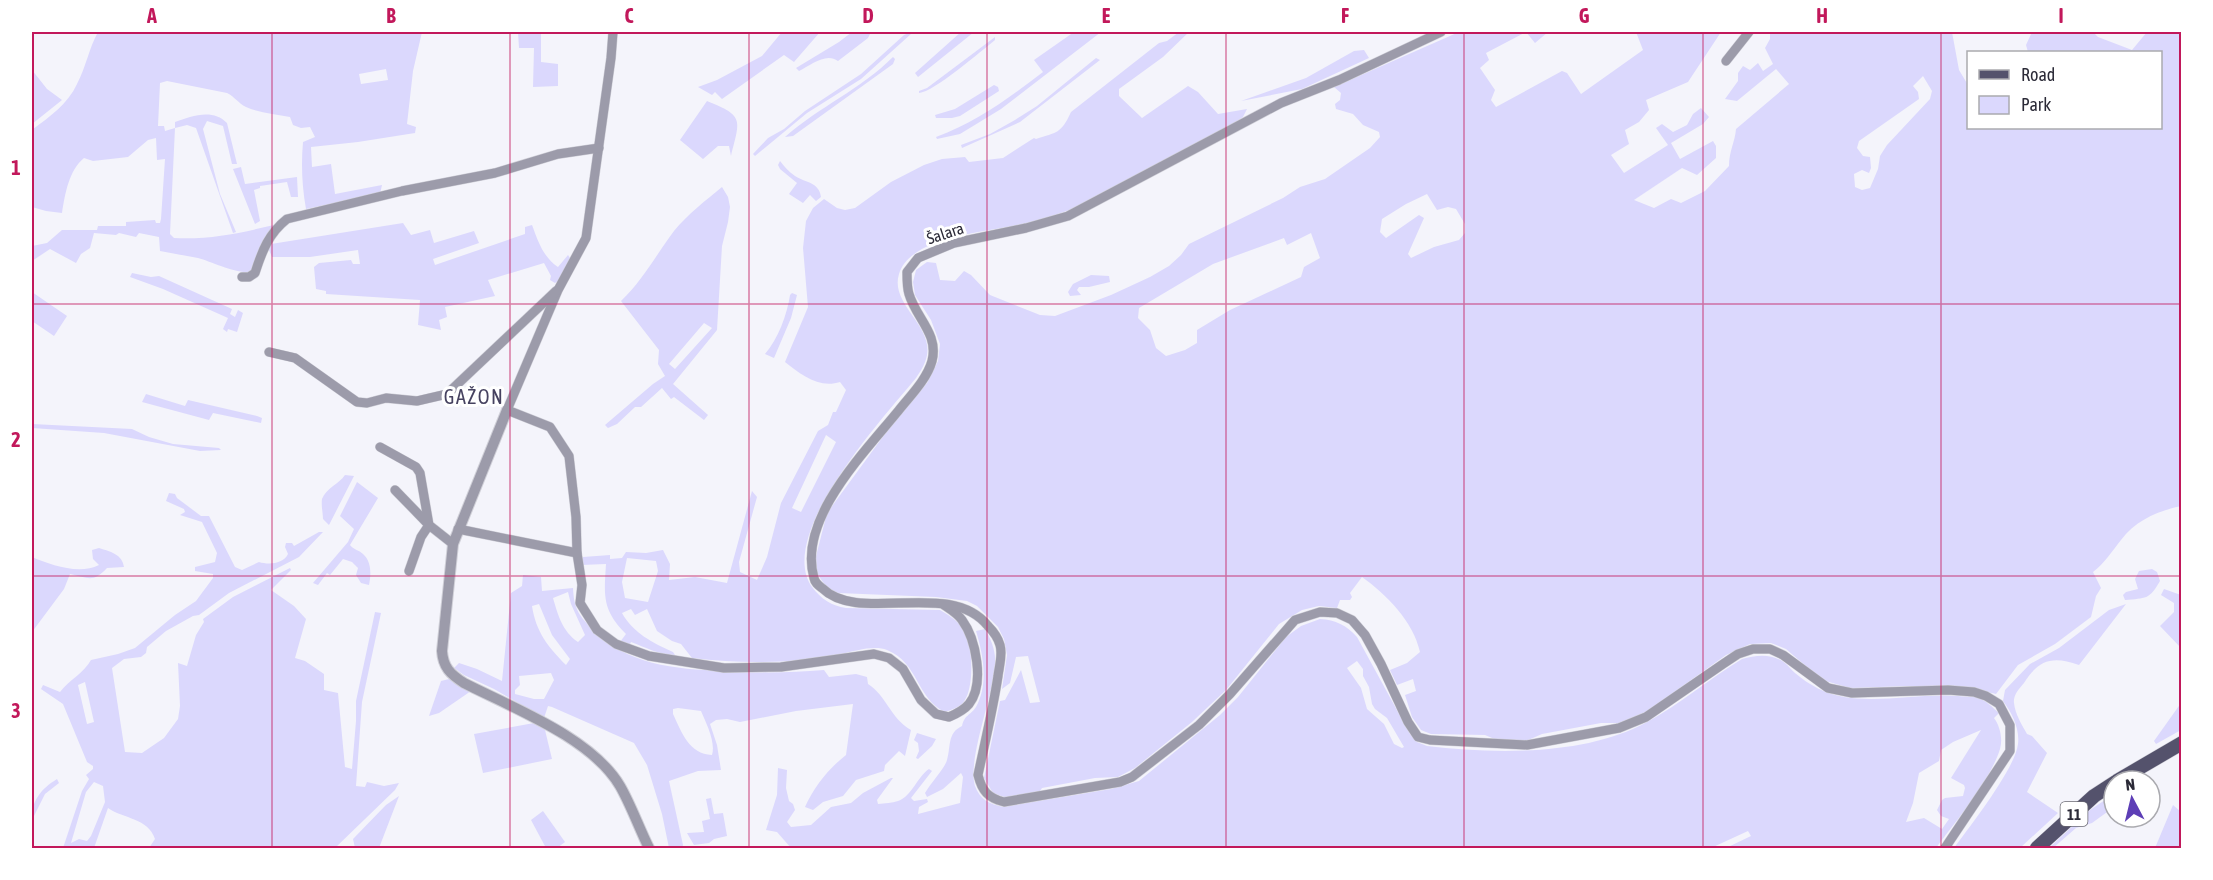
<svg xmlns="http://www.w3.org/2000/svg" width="2213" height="880" font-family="'Asap Condensed',sans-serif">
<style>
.green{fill:#dbd8fd;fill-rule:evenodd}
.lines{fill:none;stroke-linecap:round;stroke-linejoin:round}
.minor-casing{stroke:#d0d0d8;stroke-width:10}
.tertiary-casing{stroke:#d0d0d8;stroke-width:12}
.primary-casing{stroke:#d0d0d8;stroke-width:15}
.minor{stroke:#9c9baa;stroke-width:9}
.tertiary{stroke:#9c9baa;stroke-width:10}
.primary{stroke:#54526c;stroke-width:14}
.grid{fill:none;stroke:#c2185b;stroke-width:1.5;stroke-opacity:0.55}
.labels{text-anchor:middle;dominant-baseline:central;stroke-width:6;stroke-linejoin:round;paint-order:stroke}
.shield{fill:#fff;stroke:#6b6a73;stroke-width:1.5}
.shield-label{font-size:15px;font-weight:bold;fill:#2b2a37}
.street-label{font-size:16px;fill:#2b2a37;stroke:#fff}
.quarter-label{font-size:20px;letter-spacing:1.5px;fill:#464260;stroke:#fff}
.neatline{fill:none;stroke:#c2185b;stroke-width:2}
.grid-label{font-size:20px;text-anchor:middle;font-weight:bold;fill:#c2185b}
</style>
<rect width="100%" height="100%" fill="#f4f4fb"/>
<g class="green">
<path d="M98,32H422L413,71L407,124L416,127L415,133L358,142L311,147L312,167L331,164L335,194L382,185L380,194L306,209C302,186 301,165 303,142L315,137L310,127L301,128L293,125L290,117C276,114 259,113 246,107C238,103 235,97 227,93L167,81L160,83L158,126H164L165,131L175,128V122C191,116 213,108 227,123L237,164H232L223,126L207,121L203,129L220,194L236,232L233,233L196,128L187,125L175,128L170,234L174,238C208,240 240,233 274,225L268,235L253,271C240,276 213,262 198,258C185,256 173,253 160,251L159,237L139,233L136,237L119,233L116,235L94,233L90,248L81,254L76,263L50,249L32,261V246L47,243L62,230H97L98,226H126V222L155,220L156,223H160L161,219L165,159L157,160L156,138L148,140L128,157L93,161L84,158C69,170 65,194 62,213L46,211L32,207V130C49,117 68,104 77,84C86,67 89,48 98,32ZM386,69L388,80L361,84L359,74Z"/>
<path d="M518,32H551L541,34V62L558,64V86L533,87L534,48H519Z"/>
<path d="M782,32H820L794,62L784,55L722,99L715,92L712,95L698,87L717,80L762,56Z"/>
<path d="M852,32H871L868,38L838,61C826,52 811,65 799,71L796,68L839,42Z"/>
<path d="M961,32H974L918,77L915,73Z"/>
<path d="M1074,32H1101L1001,109L960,134L937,139L936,137C977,122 1009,98 1043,72L1034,60Z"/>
<path d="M1179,32H1189L1163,57L1119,89V96L1142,118L1188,86L1198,92L1218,114L1247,109L1243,117L1228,127L1075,208C1056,215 1037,221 1018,225C985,232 910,237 899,274C889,306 939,328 925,362C923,368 919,373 916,378C884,417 775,535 812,587C821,599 832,606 846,608L940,610C950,616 960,622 965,631C973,647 975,691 962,704C957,708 951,710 945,712C916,698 919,663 887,650C874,645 855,651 842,654C791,664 743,664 692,658L681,644L672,641L657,631L647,609L635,615L631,609L622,613C633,633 653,643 673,652L675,655C659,655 645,647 631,642L629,646L620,642L626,634C602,610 604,596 606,564L581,565L583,557L610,555V559L622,558L626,552L646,553L663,550L670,564L669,580L695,577L727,583L752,491L757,497L739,562L740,572L757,580L767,557L781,503L818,431L828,425L833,412H836L846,390L840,382C819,389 800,374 785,362L808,307L803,248L806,221L813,208L824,199L837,208L845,210L855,208L891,182L924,165L942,159L965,157L969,162L1003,158L1034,138L1036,139C1057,132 1061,134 1071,112L1159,43L1167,41ZM826,435L836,442L801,512L792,508ZM627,558L656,561L658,571L648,602L625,598L622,582Z"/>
<path d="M1459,32H1548L1535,43L1526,32L1486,53L1489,60L1480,68L1495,90L1491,100L1496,107L1562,71L1567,73L1581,94L1643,50L1636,32H1721L1688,82L1646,100L1649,110L1639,122L1625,130L1629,144L1611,155L1624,173L1668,145L1656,128L1662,124L1673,132L1687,125L1693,114L1701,108L1709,117L1703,124L1671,143L1680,159L1713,141L1716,146V158L1697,175L1682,168L1634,200L1654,208L1671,199L1681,203L1705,191L1729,166C1729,151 1735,142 1736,129L1789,84L1776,69L1737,101L1725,99L1738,81V73L1743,66L1750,70L1758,63L1763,71L1773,64L1765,48L1770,39V32H1952L1959,70L1968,85V128H2160V52H2028L2026,45L2032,32H2093L2098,37L2132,50L2147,32H2181V506C2158,511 2136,520 2121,540C2112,551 2105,563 2093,572L2101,588L2096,596L2091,617L2055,644L2018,665L1996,694C1946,682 1900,687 1850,688L1822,680L1786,649L1771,643L1750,644L1726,655L1648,711L1619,723H1601L1542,734L1526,741L1497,740L1485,735L1431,734L1421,730L1412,717L1405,695L1416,691L1413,679L1397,685L1390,670L1407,663L1420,652C1413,621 1387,595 1362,577L1350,593L1352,597L1350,600H1340L1337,608L1319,606L1302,610L1279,624L1226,690L1192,722L1135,768L1118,777L1095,778L1042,788L1040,791L1007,798L993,793L984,778L1000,701L1005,700L1021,670L1030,703L1040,702L1028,656L1016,657L1010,683L1002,689L1007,655L1004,639L998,627L977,606L967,601L936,597L838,593L827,588L816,572L815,560L827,513L890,427L927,383L938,361L940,344L931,320L915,295L913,282L916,270L927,262L936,263L940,280L955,281L964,271L971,275L990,295L1040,315L1055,316L1111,295L1150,277L1169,266L1181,255L1189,244L1283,198L1300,187L1325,179L1370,148L1380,137L1379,132L1363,125L1353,114L1336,109L1335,104L1340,100L1341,93L1334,87ZM1923,76L1932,91L1930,99L1887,145L1880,156L1878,169L1870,188L1862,190L1855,187L1854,174L1862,170L1869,173L1871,168L1870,157L1863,156L1857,148L1859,141L1919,99L1918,92L1913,86ZM1427,194L1437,210L1448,207L1456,209L1465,224V233L1459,240L1434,247L1411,258L1408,254L1424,218L1419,215L1386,238L1380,232L1382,219L1406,204ZM1311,233L1320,258L1304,267L1301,277L1230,310L1197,330V343L1185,350L1166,356L1156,348L1150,330L1138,318L1139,308L1213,264L1284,238L1287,245Z"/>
<path d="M909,33L911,34L861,79L807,113L755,156L753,154L768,138L784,129L805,111L861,74L904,35Z"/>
<path d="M995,37V40C981,51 934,92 919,93V91L927,88Z"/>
<path d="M1364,50L1369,58L1302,89L1241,101L1306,78L1354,51Z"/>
<path d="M893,57L895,59L893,64L793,136L785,137C819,107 861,89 893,57Z"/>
<path d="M1096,58L1100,60L1020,122L962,148L961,145L990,134L1015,120L1037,106Z"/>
<path d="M32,70L47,89L62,100L32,124Z"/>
<path d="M994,85L998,87L999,91L960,116L952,118H936L935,115L955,109Z"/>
<path d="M707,101C745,116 740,120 731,156L729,146H718L703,159L680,140Z"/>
<path d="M780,161C784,166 789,172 795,176C806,183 819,182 821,197L816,201L810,195L803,203L789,194L797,183L780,169L778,165Z"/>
<path d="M241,167L245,184L297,177L298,197H291L287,182L260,186V188L254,190L260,221L255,224L233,169Z"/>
<path d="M722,187L728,197L730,207L728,222L722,246L717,330L673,384L708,415L704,420L674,397L671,399L662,388L641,407H635L617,424L608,428L605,425L653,384L665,376L658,364L659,350L621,301C643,280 656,255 674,231C688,214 705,201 722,187ZM704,323L712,328L675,369L669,364Z"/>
<path d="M403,223L411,235L430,230L434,243L474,231L479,243L433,259L435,265L525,234V227L532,225C538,241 543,257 558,267L568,255L570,258L561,279L555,283L550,280L551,276L544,263L488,280L495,296L445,307L447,317L439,320L441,330L418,325L420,300L326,294V291L316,289L314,267L319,263L351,260L353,264H360L358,250L310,257H272L269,250L271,244Z"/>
<path d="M132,273L151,277L159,276L232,309L230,314L235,317L238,310L243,313L237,332L228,329L227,332L223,329L228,318L163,289L130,277Z"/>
<path d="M1091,275L1109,276L1110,282L1089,287H1079L1077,290L1081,295L1070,296L1068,292L1073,284Z"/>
<path d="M32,292L67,316L54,336L32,321Z"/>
<path d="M792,293L797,295L791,318L774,358L765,354C778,339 787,315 790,295Z"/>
<path d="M146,394L185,406L188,400L257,416L262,418L261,423L213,413L209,420L142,402Z"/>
<path d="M32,424L132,429L149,437L173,444L219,448L221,450L200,451L104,433L32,428Z"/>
<path d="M345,475L354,476L329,525L323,519C323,514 321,505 322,499C326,488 339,484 345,475Z"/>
<path d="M357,482L378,498L350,545C354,550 359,550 363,554C372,562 371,575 369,585L361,583L356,575L358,568L352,562L343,559L330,575L327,573L318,585L313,583L348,542L354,529L340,516Z"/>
<path d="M169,493L175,494L177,498L201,516H209L235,567L242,570L259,562C269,565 283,564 288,554L285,547L286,543H292L294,546L319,532H323L299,557L229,593L199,615L193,616L166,631L147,647L146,653L141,657L124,659L112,668L125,752L142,753L164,738L178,719L180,706L178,663L187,666L196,635L204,622L203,619L233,597L290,568L291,570L271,590L294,606L306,619L295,658L305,661L324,674V690L338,693L345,767L352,769L356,721V701L375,612L381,613L362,702L356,786L365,787L367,782L384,786L399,783L395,790L335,848H149L155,839C148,818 124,819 108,808L94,848H63L82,791L89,779L86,775L93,769V766L87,762L63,704L41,689L43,685L60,692C69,680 84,673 91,660L118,654L135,648L175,615L196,601L213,578V574L195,571V567L215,562L217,553L202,522L180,515L185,512L184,509L166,501ZM85,682L94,722L87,724L78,685ZM94,782L103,786L105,802L91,836L87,841L79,839L71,843L86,792Z"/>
<path d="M99,548C111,552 122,554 124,567L107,568C93,583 89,578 70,574L64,589L32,632V557C51,565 79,575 99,565L93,559L92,550Z"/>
<path d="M2152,569L2157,572L2160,581C2149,600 2146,598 2125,600L2123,595L2126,592L2138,589L2135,579L2139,571Z"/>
<path d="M523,575L541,577L542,591L573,588C574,608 578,614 591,628C626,665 675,669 723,671C757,673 790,673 824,670L829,677L856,674L867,677L868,684C886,695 891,719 911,730L905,756L899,751L885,765L884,771L856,780L843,796L823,802L813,810L805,807C814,787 828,769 846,755L853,704L796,711L740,722L727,719L716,720L710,724L717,745L721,770L698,771L669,781L683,845L682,848H669L662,814L647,765L634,743L552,707L548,706L544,718L494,689L464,675L454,668L459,663L477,669L502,681L511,593L522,586ZM568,592L571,604L585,635L578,642C562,631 558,615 553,598ZM539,604L552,635L570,659L566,665C548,647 536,632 532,606ZM551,673L554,680L544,699H534L515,694V690L520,685L519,676ZM678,708L701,711C706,723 716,742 712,755C689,754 682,733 673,714V709Z"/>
<path d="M2164,589L2181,595V648L2160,626L2174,612V603L2161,595Z"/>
<path d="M2126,604L2079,665C2053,656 2039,659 2024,683C2019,689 2013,695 2014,703C2015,714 2022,725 2027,734L2032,736L2047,753L2027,792L2058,813L2020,848H1954C1970,826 2015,769 2018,744C2020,729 2012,713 2003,701L2005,690L2030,664L2059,648L2109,610Z"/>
<path d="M1320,619C1336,620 1346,625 1357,637L1410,734L1417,742L1427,746C1495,754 1585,756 1647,722C1680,704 1709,679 1742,659C1756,655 1772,653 1785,663C1789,666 1791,670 1795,673C1809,685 1826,694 1844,697C1882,703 1920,693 1958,696C1964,697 1971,696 1976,697C1986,700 1992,707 1999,713L1994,718C2000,726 2003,739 2000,749C1990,781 1956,821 1936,848H1726L1751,836L1748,831L1711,848H791L777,832L766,830L777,795L778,768L787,770L786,788L789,801L793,804L795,810L787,822L791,827L811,825L831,807L851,803L863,793L891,778H893L877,800L878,804C885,803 892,803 898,801C912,796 917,777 929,769L932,771L911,798L914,801L927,799L928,802L919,807L918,814L960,803L963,777L961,773L943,789L927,797L925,793C930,784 945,768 947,760C951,747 947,733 962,726C965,714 970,716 976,707C989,684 983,654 976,631L985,629C991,639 996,651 995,663C994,695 967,759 975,786C980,800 990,804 1003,807L1111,789L1139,781L1220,715L1238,697L1286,637L1301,626ZM1357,661L1363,669V676L1369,687L1372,704L1375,709L1387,718L1404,747L1402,748L1394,744L1384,724L1367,709L1361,688L1347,668ZM1981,730L1951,778L1964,785L1965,788L1963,796L1945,798L1942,800L1937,810L1941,816L1949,819L1942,829L1924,818L1906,822L1913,803L1919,773L1939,761L1941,750L1953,742Z"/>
<path d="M449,679L471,691L439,713L429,716L441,681Z"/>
<path d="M2181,703V730L2156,744L2154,741Z"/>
<path d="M534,723L545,730L552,759L483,773L474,734Z"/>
<path d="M917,733L936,739L932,746L918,759L916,758L919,751L918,743L914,740Z"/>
<path d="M57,779L59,783L45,794L32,820C31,801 41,789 57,779Z"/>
<path d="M2114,794V807L2092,823L2076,828L2053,848H2049L2090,810Z"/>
<path d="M399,796L379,848H355L353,839L386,805Z"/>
<path d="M711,798L714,814L723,813L727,836L714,839L709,843L694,845L687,833L704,832L702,821L710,819L706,799Z"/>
<path d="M2173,805L2181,812V842L2179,848H2155Z"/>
<path d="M543,811L565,842L557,848H546L531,820Z"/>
</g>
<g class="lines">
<g class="minor-casing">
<g id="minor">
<path d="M613,32L611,58L586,238L558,290L507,410L550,427L569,456L576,517L577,553L582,585L580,603L597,630L616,644L649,656L724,668L781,667L874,654L889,658L903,669L921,700L936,714L949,717C956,714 964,710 969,704C985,684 976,639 962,620C958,614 950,609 944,605"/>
<path d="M1441,32L1339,80L1281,103L1068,216L1026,228L954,243L918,258L907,272C907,279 907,288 909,294C916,318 939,334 932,361C927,379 911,395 899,410C865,452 797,519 814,578C815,583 818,585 822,588C859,625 950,578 988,626C993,631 998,638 1000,645C1003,655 999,667 998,676C993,709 985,742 978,775C982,791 988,798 1004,802L1120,782L1132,777L1199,725L1230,694L1295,620L1320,612L1337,613L1352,620L1365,635L1381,664L1408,722L1418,737L1430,740L1527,745L1619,728L1646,717L1723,664L1738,654L1753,649H1770L1783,655L1828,688L1852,693L1948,690L1974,692L1986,696L1999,704L2010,725V751L1945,848"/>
<path d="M1726,61L1749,32"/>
<path d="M242,277H249L255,273C262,251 269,233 287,219L402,191L495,173L558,154L599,148"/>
<path d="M269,352L295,358L357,402L367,403L386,398L417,401L447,394L556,291"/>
<path d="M380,447L416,467L420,473L429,525L453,544"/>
<path d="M395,490L429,525L421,537L409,571"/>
<path d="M458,529L577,553"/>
</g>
</g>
<g class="tertiary-casing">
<path id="tertiary" d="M507,410L453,544L442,651C443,667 450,674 464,683C513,708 592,738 620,786C631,805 639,828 649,848"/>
</g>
<g class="primary-casing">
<g id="primary">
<path d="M2117,781L2182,743"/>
<path d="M2037,848L2094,796L2114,783"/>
</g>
</g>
<use href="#minor" class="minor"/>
<use href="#tertiary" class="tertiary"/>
<use href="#primary" class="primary"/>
</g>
<path class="grid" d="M272,32V848M510,32V848M749,32V848M987,32V848M1226,32V848M1464,32V848M1703,32V848M1941,32V848M32,304H2182M32,576H2182"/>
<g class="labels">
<rect class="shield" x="2060.5" y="802" width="27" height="24" rx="4.5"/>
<g class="shield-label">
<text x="2074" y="814">11</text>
</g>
<g class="street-label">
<text transform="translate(945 233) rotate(-18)">Šalara</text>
</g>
<g class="quarter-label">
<text x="474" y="396">GAŽON</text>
</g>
</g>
<rect width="2213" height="880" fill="none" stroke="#ffffff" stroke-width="66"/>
<rect x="1967" y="51" width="195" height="78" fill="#ffffff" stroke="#aaaaaf" stroke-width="1.5"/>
<rect x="1979" y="70" width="30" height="9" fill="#54526c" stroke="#aaaaaf" stroke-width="1.5"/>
<text x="2021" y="81" font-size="18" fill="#2b2a37">Road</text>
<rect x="1979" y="96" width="30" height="18" fill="#dbd8fd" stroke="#aaaaaf" stroke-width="1.5"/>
<text x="2021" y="111" font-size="18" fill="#2b2a37">Park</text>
<g transform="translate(2132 799) rotate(353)"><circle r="28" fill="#ffffff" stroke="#aaaaaf" stroke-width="1.5"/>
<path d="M0-4.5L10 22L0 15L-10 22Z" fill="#5d3eb6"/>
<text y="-9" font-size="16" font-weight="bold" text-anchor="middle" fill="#2b2a37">N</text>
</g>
<rect x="33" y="33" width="2147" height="814" class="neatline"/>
<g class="grid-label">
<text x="152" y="23">A</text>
<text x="391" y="23">B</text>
<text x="629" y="23">C</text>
<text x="868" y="23">D</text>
<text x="1106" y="23">E</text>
<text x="1345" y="23">F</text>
<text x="1584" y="23">G</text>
<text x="1822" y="23">H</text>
<text x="2061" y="23">I</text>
<text x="16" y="175">1</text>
<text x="16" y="447">2</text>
<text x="16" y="718">3</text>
</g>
</svg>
